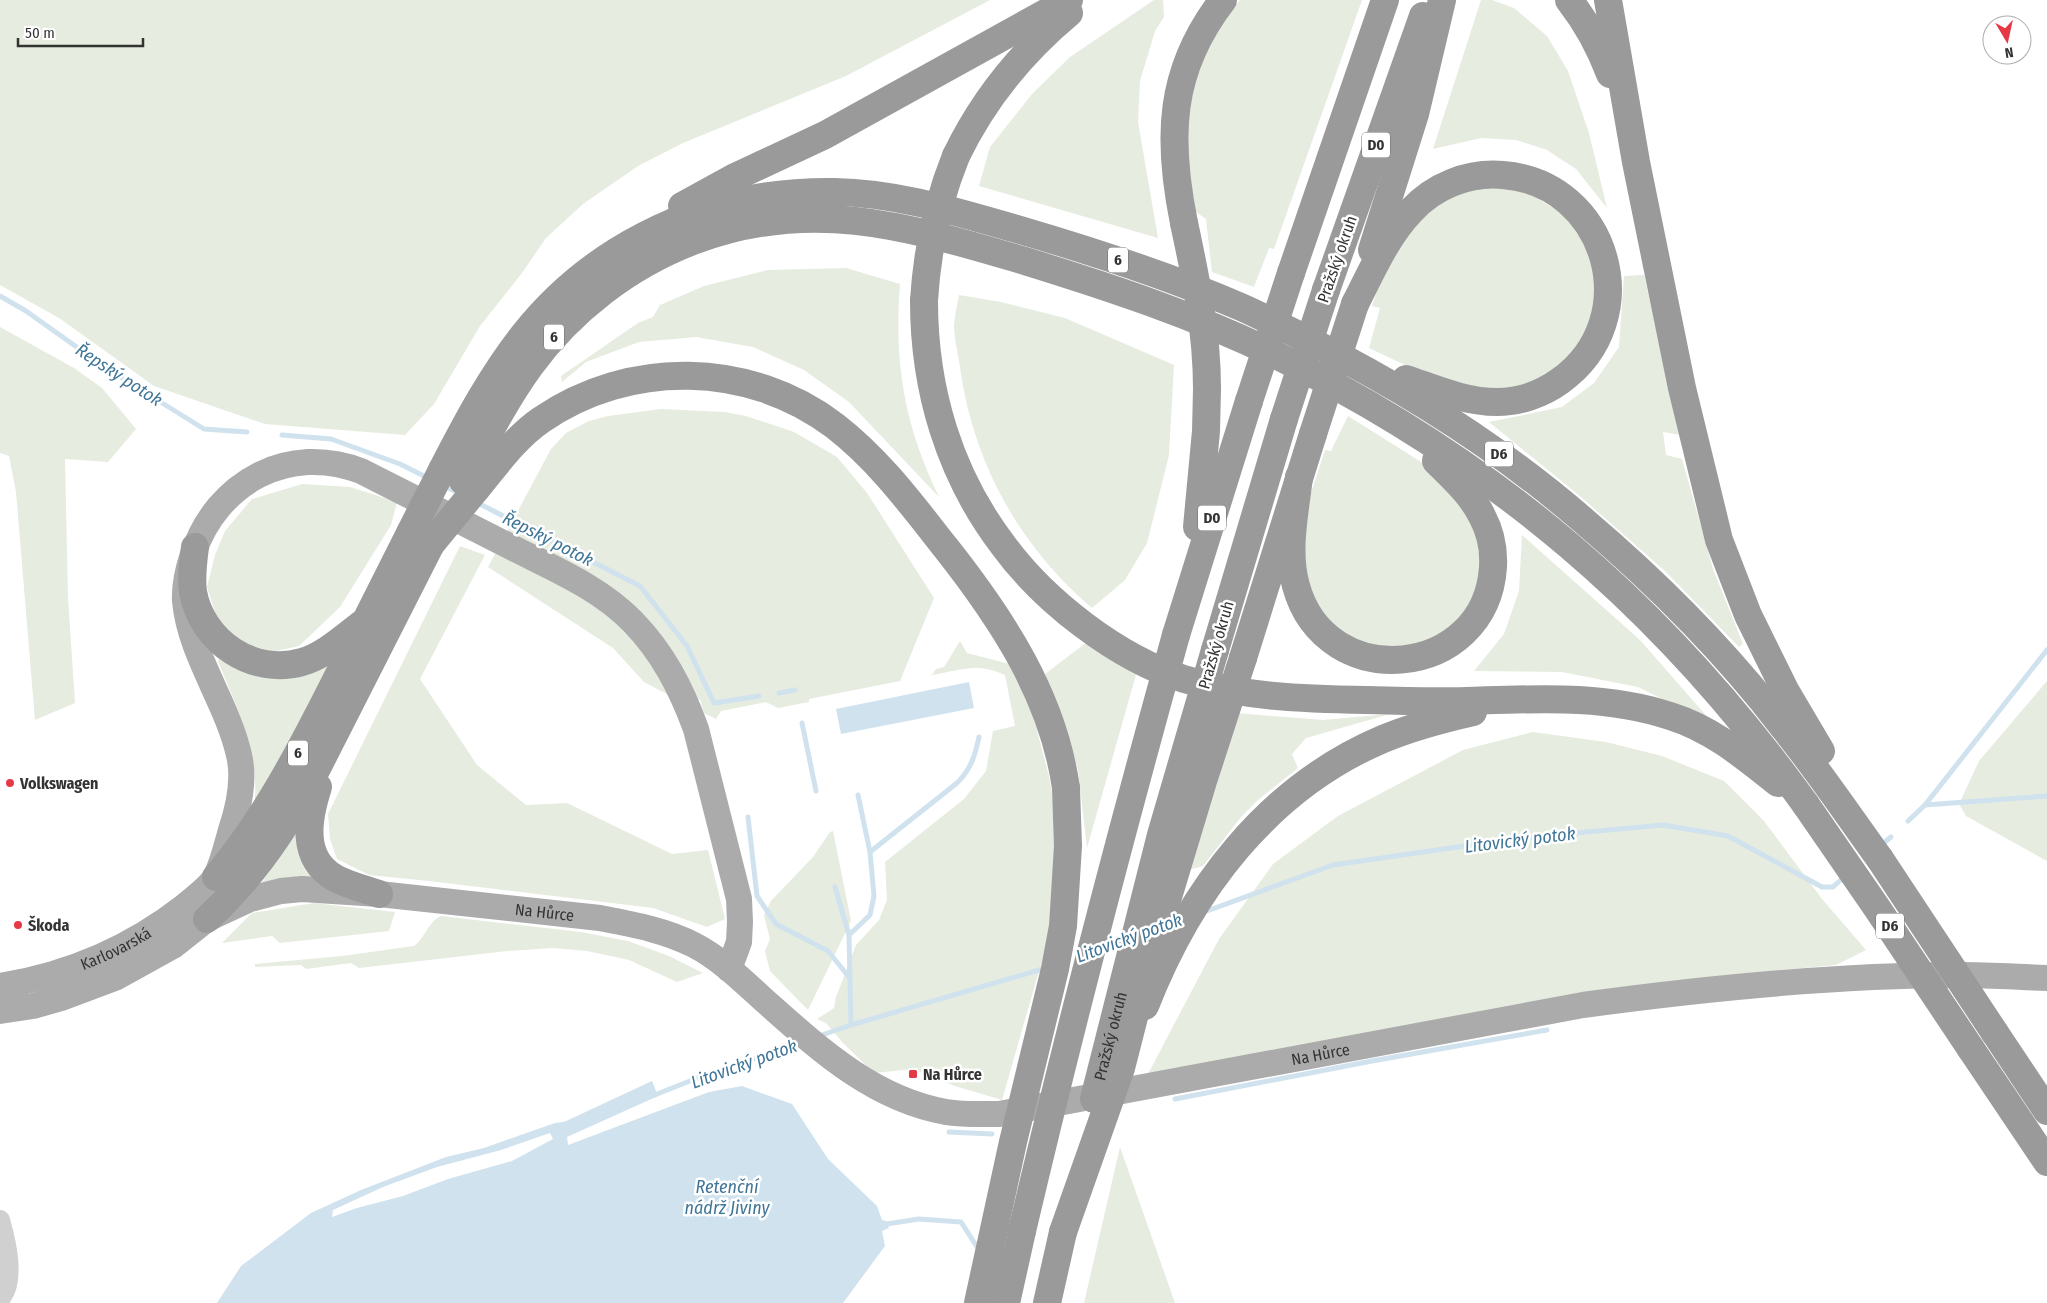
<svg xmlns="http://www.w3.org/2000/svg" width="2047" height="1303" font-family="'Fira Sans Condensed',sans-serif">
<style>
.green{fill:#e6ecdf}
.water{fill:#cfe2ee;fill-rule:evenodd}
.lines{fill:none;stroke-linecap:round;stroke-linejoin:round}
.stream{stroke:#cfe2ee;stroke-width:5}
.minor{stroke:#d0d0d0;stroke-width:20}
.major{stroke:#ababab;stroke-width:26}
.highway{stroke:#9a9a9a;stroke-width:28}
.highway-bridge{stroke:#9a9a9a;stroke-width:28}
.poi-dot{fill:#e63946;stroke:#fff;stroke-width:2}
.labels{text-anchor:middle;dominant-baseline:central;stroke-width:5;stroke-linejoin:round;paint-order:stroke}
.shield{fill:#fff;stroke:#707070;stroke-width:1}
.shield-label{font-size:15px;font-weight:bold;fill:#333}
.street-label{font-size:16px;fill:#333;stroke:#fff}
.poi-label{font-size:16px;font-weight:bold;fill:#333;stroke:#fff;text-anchor:start}
.water-label{font-size:18px;font-style:italic;fill:#3f7597;stroke:#fff}
</style>
<rect width="100%" height="100%" fill="#fff"/>
<g class="green">
<path d="M0,0H990L846,76L683,143L638,166L583,204L546,238L522,273L480,326L434,404L405,435L265,424L154,386L59,318L0,285Z"/>
<path d="M1154,0H1163L1164,17L1155,31L1140,81L1138,122L1158,238L979,186L990,147L1032,94L1070,57Z"/>
<path d="M1240,0H1362L1274,249L1269,248L1254,287L1212,272L1206,219L1192,209C1179,136 1189,57 1240,0Z"/>
<path d="M1481,0H1492L1514,8L1547,36L1568,71L1589,133L1607,208L1576,169L1547,150L1516,140L1481,138L1433,149Z"/>
<path d="M1516,185L1578,223L1601,287L1578,353L1526,389H1456L1369,348L1380,308L1372,306L1384,270L1413,220L1452,192Z"/>
<path d="M846,268L900,284C894,364 904,424 939,497L849,402L804,370L753,347L696,337L639,342L586,362L562,382L561,376L638,323L653,317L660,305L704,286L768,270Z"/>
<path d="M1644,275L1680,435L1663,432L1666,455L1682,459L1713,569L1743,644L1739,647L1666,572L1581,497L1489,422L1562,407L1594,383L1619,347L1624,276Z"/>
<path d="M959,295L1001,302L1065,318L1174,365L1169,455L1147,543L1125,580L1092,608C1019,546 973,462 960,367C958,353 954,338 954,325C955,315 957,305 959,295Z"/>
<path d="M0,327L74,368L102,388L136,429L108,462L65,459L68,598L75,703L35,720L16,492L9,456L0,453Z"/>
<path d="M661,409L725,412L746,416L794,432L837,457L867,493L934,598L900,681L809,699V702L778,708L766,702L721,711L716,719L704,713L700,699L684,703L644,682L613,648L488,567L551,449L566,433L589,421L608,416Z"/>
<path d="M1348,416L1437,472L1473,518L1483,579L1451,633L1390,653L1331,630L1301,577L1307,505L1325,450L1331,451Z"/>
<path d="M302,484L350,487L397,502L391,525L340,607L299,646L263,654L230,638L218,622L207,587L215,555L225,531L252,499Z"/>
<path d="M1522,535L1640,640L1710,720H1705L1638,687L1562,672L1474,671L1504,634L1519,591Z"/>
<path d="M460,546L485,555L420,679L477,765L526,805L567,803L672,854L708,850L725,919L707,927L653,908L429,881L369,875L337,859L330,839L328,814Z"/>
<path d="M960,641L967,653L1010,664L1029,701L1039,729L1037,731L1049,776L1054,806L1058,859L1046,953L1039,971L1002,1100L955,1086L913,1069L874,1073L843,1043L826,1023L817,1019L834,1008L836,997L856,945L879,920L887,900L885,862L964,799L986,771L993,731L1015,726L1005,675C977,662 960,670 932,675L936,669L944,667Z"/>
<path d="M1087,642L1137,671L1087,848L1078,769L1056,699L1045,674Z"/>
<path d="M219,659C255,683 292,686 330,665L254,808C261,752 238,712 218,661Z"/>
<path d="M2047,681V861L1966,816L1959,804L1979,761Z"/>
<path d="M1235,713L1323,720L1390,714L1306,738L1292,754L1298,768L1258,800L1241,817L1203,866L1184,871Z"/>
<path d="M1533,732L1606,742L1662,756L1724,781L1764,821L1822,899L1866,950L1836,965L1737,974L1599,990L1148,1074L1219,939L1273,864L1338,816L1463,750Z"/>
<path d="M297,830L321,883L259,887Z"/>
<path d="M833,831L851,921L808,1010L770,971L765,951L770,939L764,915L771,901L813,857L830,832Z"/>
<path d="M314,903L395,912L389,931L280,943L272,936L222,943L252,913Z"/>
<path d="M441,916L581,932L628,941L669,956L703,973L677,982L629,960L587,951L553,948L507,951L359,968L351,963L306,969L301,965L255,967V964L342,956L414,946C425,938 428,922 441,916Z"/>
<path d="M1120,1147L1175,1303H1084Z"/>
</g>
<g class="water">
<path d="M969,682L974,708L841,734L836,709Z"/>
<path d="M652,1081L658,1096L567,1137L568,1145L709,1092L742,1086L792,1104L828,1159L877,1206L882,1220L886,1221L889,1228L882,1231L885,1246L843,1303H217L241,1266L311,1213L361,1190L446,1157L484,1148L555,1123L564,1122ZM550,1133L553,1139L512,1161L448,1179L403,1196L357,1208L332,1217L333,1210L383,1187L437,1167L501,1150Z"/>
</g>
<g class="lines">
<g class="stream">
<path d="M0,296L26,311L109,370L204,429L247,432"/>
<path d="M282,435L331,439L400,464L428,478"/>
<path d="M443,485L460,494"/>
<path d="M476,502L640,586L687,646L714,703L759,696"/>
<path d="M779,693L795,690"/>
<path d="M802,723L816,791"/>
<path d="M858,795L870,852"/>
<path d="M1925,805L2047,650"/>
<path d="M748,817L757,896L776,924L828,951L849,977"/>
<path d="M1908,821L1925,805L2047,796"/>
<path d="M1880,846L1891,837"/>
<path d="M835,887L849,935L851,1025"/>
<path d="M1204,912L1333,865L1520,838L1663,825L1728,836L1822,887H1833L1845,876"/>
<path d="M849,935L870,915L874,896L870,852L957,783C971,769 975,756 979,737"/>
<path d="M1101,949L1126,940"/>
<path d="M819,1036L851,1025L1046,968"/>
<path d="M652,1096L705,1075L802,1043"/>
<path d="M1175,1099L1372,1061L1547,1030"/>
<path d="M949,1132L992,1134"/>
<path d="M880,1225L919,1219L961,1222L979,1250"/>
</g>
<path class="minor" d="M0,1220C6,1241 16,1281 0,1299"/>
<g class="major">
<path id="s1" d="M0,986C69,975 130,949 185,906C194,898 210,887 216,876C223,862 227,844 231,830C239,806 245,780 239,755C227,702 190,655 185,601C184,584 188,569 193,554C217,482 289,443 361,471C413,497 465,524 517,550C557,570 601,589 633,622C663,653 681,688 696,729L739,899L740,922L739,942L729,969"/>
<path id="s2" d="M0,1011L33,1006L61,998L117,977L173,946L207,919L250,899L281,891L302,889L379,894L600,918C631,924 665,930 694,945C721,959 743,981 765,1001C819,1049 873,1099 946,1112C964,1115 982,1114 999,1114L1583,1005C1708,988 1834,975 1960,975C1989,975 2018,977 2047,978"/>
</g>
<g class="highway">
<path d="M1569,0C1587,23 1600,47 1610,74"/>
<path d="M1608,0L1636,162L1682,388L1719,540L1748,615L1785,690L1821,751"/>
<path d="M956,156C983,100 1021,53 1069,13"/>
<path d="M682,206L733,178L825,135L1069,0"/>
<path d="M1184,223C1167,139 1168,71 1223,0"/>
<path d="M1372,250L1415,114L1442,0"/>
<path d="M1291,273L1385,0"/>
<path d="M1326,290L1423,16"/>
<path d="M924,301C924,389 949,474 1003,545C1044,601 1117,658 1184,679C1243,697 1304,699 1366,700C1399,701 1433,702 1466,701C1534,699 1604,694 1670,716C1712,729 1744,756 1778,783"/>
<path d="M1355,304C1371,273 1386,237 1411,211C1434,186 1468,172 1503,175C1608,183 1647,319 1560,381C1542,394 1519,402 1497,402C1465,402 1436,389 1406,379"/>
<path d="M442,470C494,369 539,290 644,236C703,205 769,191 835,192C899,193 960,213 1020,230C1095,252 1169,276 1241,307C1266,318 1290,331 1314,343C1411,392 1502,450 1584,521C1657,583 1726,652 1784,728C1818,770 1848,815 1880,859"/>
<path d="M1299,477C1295,512 1286,551 1296,586C1326,695 1486,679 1493,567C1494,550 1490,531 1482,516C1471,494 1453,478 1436,461"/>
<path d="M463,481C484,442 504,402 530,366C571,310 628,266 693,241C812,196 909,227 1025,261C1109,287 1194,315 1274,354C1493,461 1664,607 1806,805"/>
<path d="M477,488C497,464 515,438 541,420C629,359 750,361 835,426C879,460 912,505 946,548C1002,619 1053,696 1066,788"/>
<path d="M1197,527L1206,431L1207,389"/>
<path d="M195,547C193,562 191,577 193,592C202,642 253,676 302,662C324,656 344,637 363,623"/>
<path d="M1176,635L1249,401"/>
<path d="M1215,650L1284,419"/>
<path d="M1243,658L1313,434"/>
<path d="M318,787C308,818 300,858 335,878C348,885 364,889 379,894"/>
<path d="M216,877C265,819 299,753 333,686C359,635 384,584 410,533"/>
<path d="M207,919C250,880 282,834 310,782L431,544"/>
<path d="M1145,1006C1190,891 1267,788 1383,739C1412,727 1442,719 1473,712"/>
<path d="M1995,1033L2047,1111"/>
<path d="M1971,1049L2047,1162"/>
<path d="M1006,1303L1022,1231"/>
<path d="M1047,1303L1063,1232"/>
</g>
<g class="highway-bridge">
<path d="M1184,223C1196,279 1207,331 1207,389"/>
<path d="M924,301C927,250 937,203 956,156"/>
<path d="M1249,401L1291,273"/>
<path d="M1284,419L1326,290"/>
<path d="M1313,434L1355,304"/>
<path d="M410,533L442,470"/>
<path d="M431,544L477,488"/>
<path d="M1806,805L1877,908L1971,1049"/>
<path d="M1880,859L1995,1033"/>
<path id="s3" d="M1094,1099L1161,835L1215,650"/>
<path d="M1022,1231C1069,1031 1121,833 1176,635"/>
<path d="M1063,1232L1121,1068L1146,970L1203,781L1243,658"/>
<path d="M978,1303L1013,1142L1055,969L1063,926L1068,846L1066,788"/>
</g>
</g>
<g class="poi-dot">
<circle cx="10" cy="783" r="5"/>
<circle cx="18" cy="925" r="5"/>
<rect x="908" y="1069" width="10" height="10" rx="2.5"/>
</g>
<g class="labels">
<g class="shield">
<rect x="1362" y="132.5" width="28" height="25" rx="4"/>
<rect x="1108" y="247.5" width="20" height="25" rx="4"/>
<rect x="544" y="324.5" width="20" height="25" rx="4"/>
<rect x="1485" y="441.5" width="28" height="25" rx="4"/>
<rect x="1198" y="505.5" width="28" height="25" rx="4"/>
<rect x="288" y="740.5" width="20" height="25" rx="4"/>
<rect x="1876" y="913.5" width="28" height="25" rx="4"/>
</g>
<g class="shield-label">
<text x="1376" y="145">D0</text>
<text x="1118" y="260">6</text>
<text x="554" y="337">6</text>
<text x="1499" y="454">D6</text>
<text x="1212" y="518">D0</text>
<text x="298" y="753">6</text>
<text x="1890" y="926">D6</text>
</g>
<g class="street-label">
<text transform="translate(1337 259) rotate(-71)">Pražský okruh</text>
<text transform="translate(1216 645) rotate(-74)">Pražský okruh</text>
<text stroke="none"><textPath href="#s2" startOffset="574">Na Hůrce</textPath></text>
<text stroke="none"><textPath href="#s1" startOffset="122">Karlovarská</textPath></text>
<text stroke="none"><textPath href="#s3" startOffset="65">Pražský okruh</textPath></text>
<text stroke="none"><textPath href="#s2" startOffset="1414">Na Hůrce</textPath></text>
</g>
<g class="poi-label">
<text x="20" y="783">Volkswagen</text>
<text x="28" y="925">Škoda</text>
<text x="923" y="1074">Na Hůrce</text>
</g>
<g class="water-label">
<text transform="translate(119 375) rotate(33)">Řepský potok</text>
<text transform="translate(548 539) rotate(27)">Řepský potok</text>
<text transform="translate(1520 840) rotate(-7)">Litovický potok</text>
<text transform="translate(1129 938) rotate(-20)">Litovický potok</text>
<text transform="translate(744 1064) rotate(-20)">Litovický potok</text>
<text x="727" y="1187">Retenční<tspan x="727" dy="21">nádrž Jiviny</tspan></text>
</g>
</g>
<g transform="translate(2007 40) rotate(171)"><circle r="24" fill="#ffffff" stroke="#adadad"/>
<path d="M0-4L9 19L0 12L-9 19Z" fill="#e63946"/>
<text y="-8" font-size="14" font-weight="bold" text-anchor="middle" fill="#333333">N</text>
</g>
<path d="M18 38v8h125v-8" fill="none" stroke="#333333" stroke-width="2.5"/>
<text x="25" y="38" font-size="15" fill="#333333" stroke="#ffffff" stroke-width="4" paint-order="stroke">50 m</text>
</svg>
